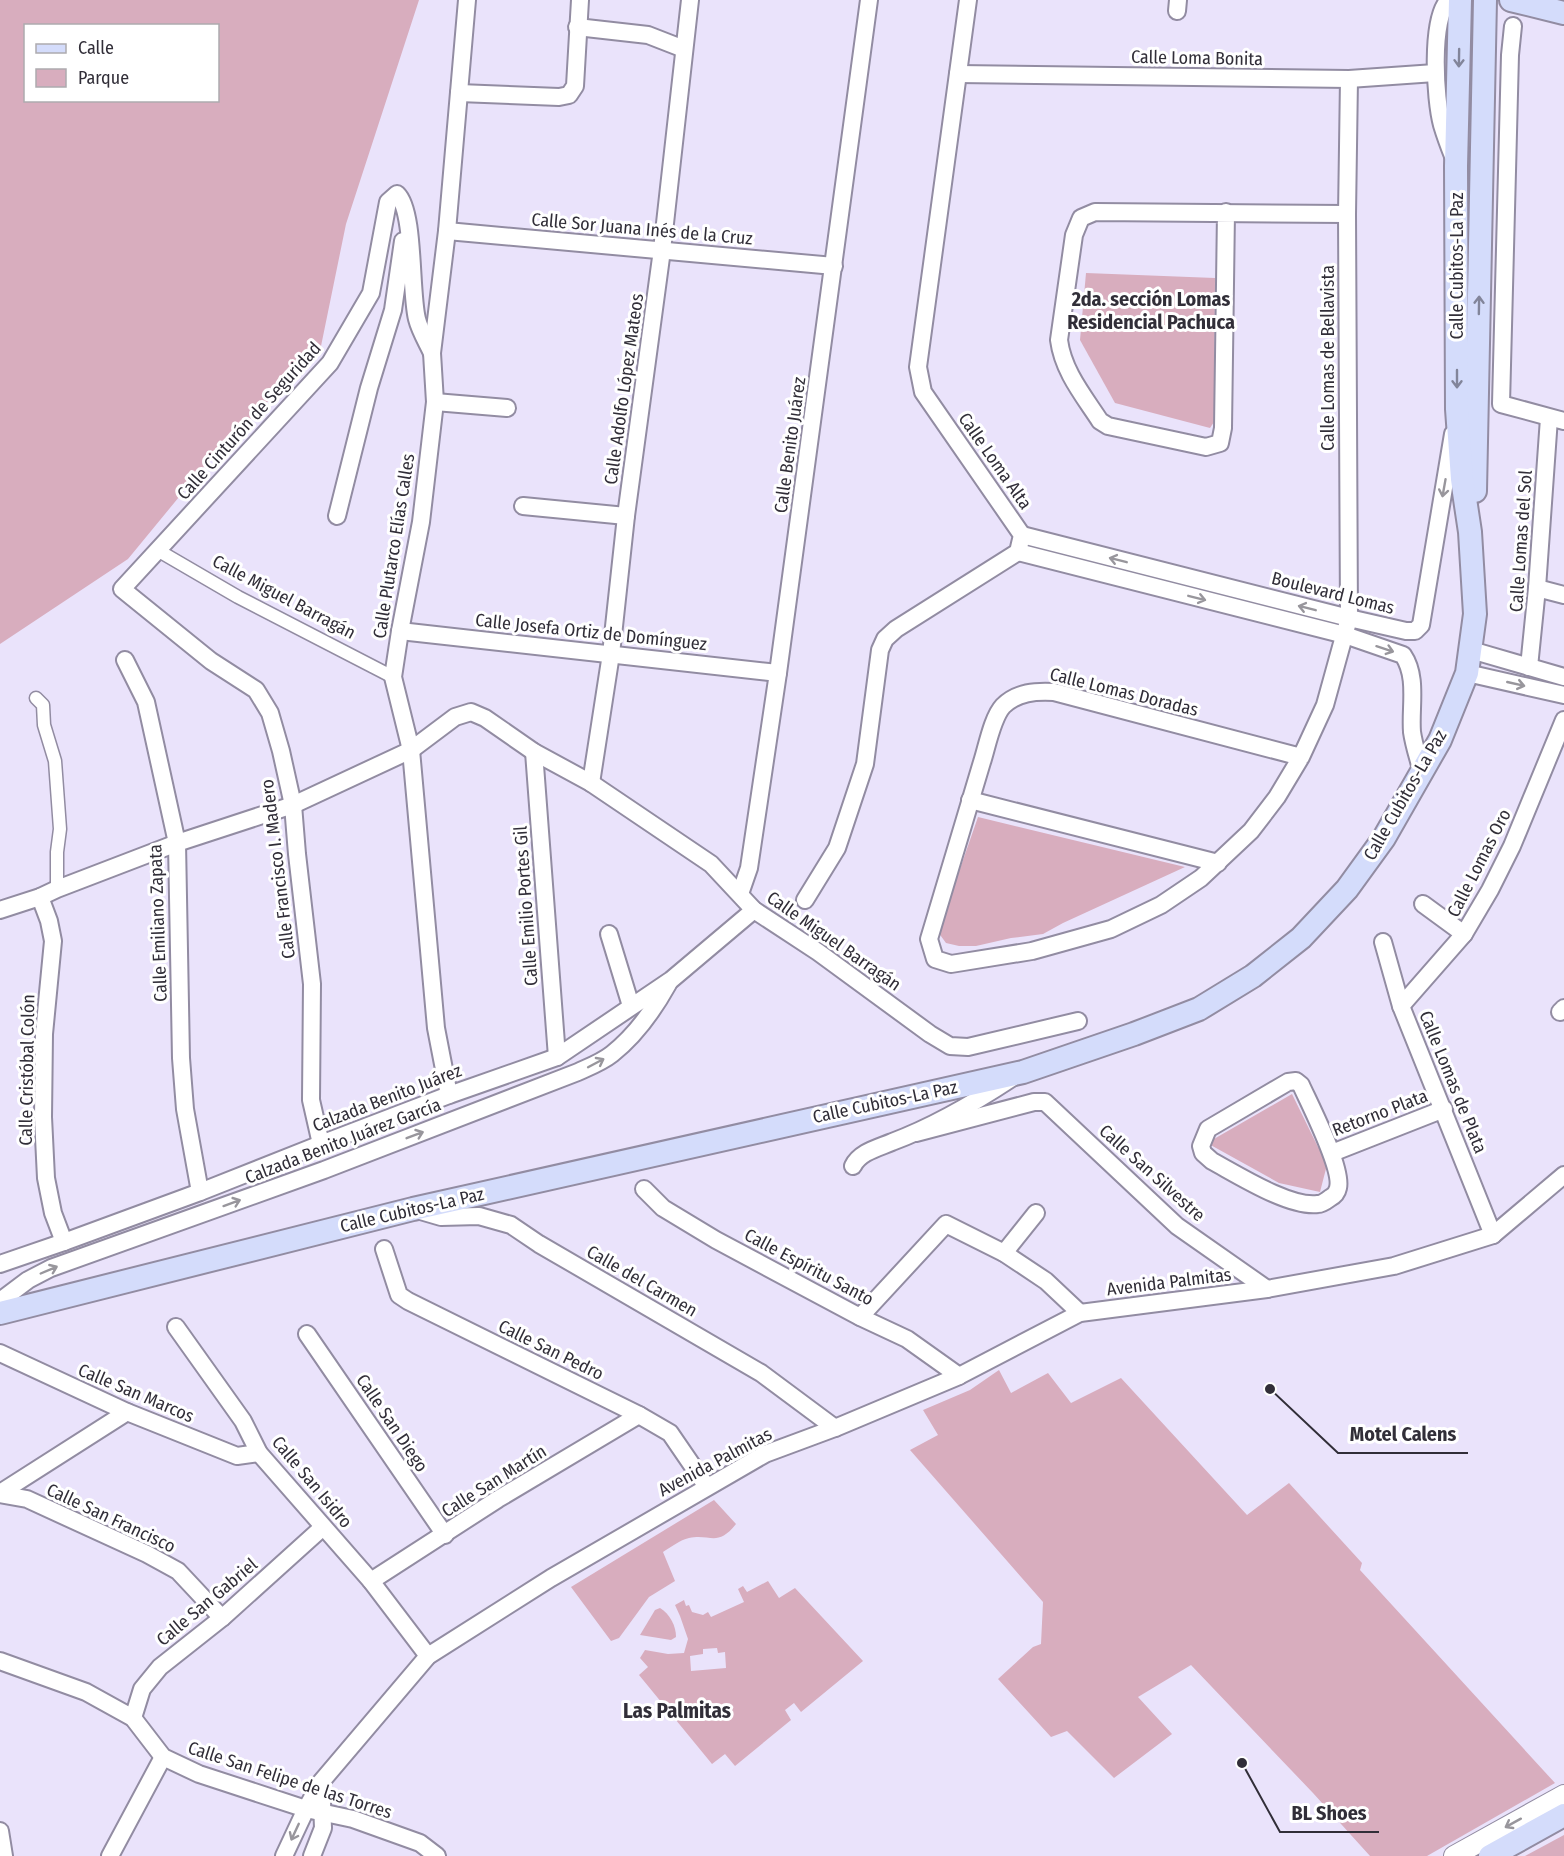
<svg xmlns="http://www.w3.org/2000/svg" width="1564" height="1856" font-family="'Fira Sans Condensed',sans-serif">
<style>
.green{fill:#d8adbe;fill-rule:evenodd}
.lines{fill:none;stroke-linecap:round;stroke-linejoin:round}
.pedestrian-casing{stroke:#928ca2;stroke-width:15}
.minor-casing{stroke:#928ca2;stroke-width:20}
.tertiary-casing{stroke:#928ca2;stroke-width:22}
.secondary-casing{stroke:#928ca2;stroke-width:26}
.pedestrian{stroke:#fff;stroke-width:12}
.minor{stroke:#fff;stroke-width:16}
.tertiary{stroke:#fff;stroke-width:20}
.secondary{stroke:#d4dcfb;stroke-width:22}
.oneway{stroke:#82859a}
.oneway2{stroke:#98969c}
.labels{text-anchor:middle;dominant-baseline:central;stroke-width:6;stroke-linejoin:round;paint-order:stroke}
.street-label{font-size:18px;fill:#312e38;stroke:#fff}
.neighbourhood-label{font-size:20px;font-weight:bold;fill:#312e38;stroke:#fff}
.quarter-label{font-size:21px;font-weight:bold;fill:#312e38;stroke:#fff}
.leader{fill:none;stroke:#312e38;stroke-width:2}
.callout-dot{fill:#312e38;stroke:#fff;stroke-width:2}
.callout-label{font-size:20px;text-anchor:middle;font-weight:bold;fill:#312e38;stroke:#fff;stroke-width:6;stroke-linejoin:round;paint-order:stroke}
</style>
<rect width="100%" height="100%" fill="#eae3fb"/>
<g class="green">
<path d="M0,0H419L346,224L320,351L216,452L128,559L0,644ZM26,26H218V100H26Z"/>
<path d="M1086,273L1215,278L1214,422L1210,428L1115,403L1080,340Z"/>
<path d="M978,817L1185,867L1063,923L1043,934L1011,938L976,946H959L946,943L938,932Z"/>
<path d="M1292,1094L1318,1147L1329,1157L1320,1192L1279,1183L1207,1143Z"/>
<path d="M999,1370L1011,1393L1048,1373L1071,1403L1121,1378L1247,1515L1289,1483L1362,1563L1360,1570L1555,1783L1427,1856H1370L1313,1793L1191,1665L1138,1697L1172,1734L1114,1778L1067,1731L1051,1737L998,1679L1033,1647L1041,1644L1043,1602L910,1450L938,1435L923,1410L970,1390Z"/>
<path d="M714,1500L736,1524C717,1548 710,1533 689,1538C680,1540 671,1547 663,1552L675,1581L649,1597L619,1638L611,1641L571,1587Z"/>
<path d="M768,1581L779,1598L795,1588L863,1661L801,1712L794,1703L785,1710L791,1720L735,1766L725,1754L712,1764L639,1675L648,1667L640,1658L645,1650L668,1654L684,1653L688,1639L680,1616L675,1605L684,1600L686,1606L689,1605L692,1612L703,1615L708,1612L711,1617L744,1602L738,1589L743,1586L747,1592ZM717,1648L718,1653L725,1652L726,1668L691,1671L690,1656L703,1654V1649Z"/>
<path d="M660,1608C670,1614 676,1626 676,1637L671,1640L640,1635L655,1610Z"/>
<path d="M1564,1835V1856H1525Z"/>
</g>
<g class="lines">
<g class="pedestrian-casing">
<g id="pedestrian">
<path d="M159,551L238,597L393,677"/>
<path d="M36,698L43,705L44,725L55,761L60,829L57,852V889"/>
</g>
</g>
<g class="minor-casing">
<g id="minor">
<path d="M1449,0C1430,17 1435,100 1442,125C1445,135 1449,146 1453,156"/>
<path d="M1177,11L1178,0"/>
<path d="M1513,26L1510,55L1501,404L1564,421"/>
<path d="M577,27L648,35L684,49"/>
<path d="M958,74L1349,79L1435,73"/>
<path d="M459,93L559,97L569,95L575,86L580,0"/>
<path d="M1226,212L1223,428L1220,443L1206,447L1108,426L1100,421C1083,395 1063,371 1059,340L1074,235L1081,218L1095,212L1347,214"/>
<path d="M447,231L834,266"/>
<path d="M435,402L507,408"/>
<path d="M523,506L626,516"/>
<path d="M337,516L369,388L393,310L403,241"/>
<path d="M1022,535L1349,618L1406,631H1415L1421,625L1453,434"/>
<path d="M1018,552L1345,635L1403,655C1418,677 1410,707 1412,732C1414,746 1419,760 1422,773"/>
<path d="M1537,588L1564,595"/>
<path d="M400,631L778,673"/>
<path d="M1471,650L1564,677"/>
<path d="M125,660L146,702L177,843L181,1058L185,1109L200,1192"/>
<path d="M1529,667L1537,588L1549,418"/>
<path d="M1467,673L1564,695"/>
<path d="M534,752L557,1057"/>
<path d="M1301,757L1054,692C1036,691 1017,692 1003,706C992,718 987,747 982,762C964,821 947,880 929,939L935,959L951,964L1032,951L1111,929L1161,905L1201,878L1251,831L1277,797L1301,757L1325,705L1349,618L1347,214L1349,79"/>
<path d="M591,783L611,654L626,516L662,250L690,0"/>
<path d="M970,800L1218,863"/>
<path d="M740,894L749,868L778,673L869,0"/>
<path d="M40,897L49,921L53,941L44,1034L43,1117L46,1178L53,1213L64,1242"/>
<path d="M805,900L837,848L865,764L880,650L885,639L896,629L1018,552L1022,535L923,392L918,367L968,0"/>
<path d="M1423,904L1464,934"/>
<path d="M0,910L40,897L57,889L177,843L293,805L411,750L455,717L471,712L485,718L534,752L591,783L711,864L754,910L818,952L930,1034L950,1046L968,1047L1078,1021"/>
<path d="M609,934L631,1006"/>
<path d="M1383,942L1401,1006L1493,1235"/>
<path d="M1401,1006L1464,934L1490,890L1512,846L1564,720"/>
<path d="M1560,1012L1564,1008"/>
<path d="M1296,1081L1301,1085C1310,1105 1343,1169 1338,1188C1337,1193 1334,1196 1330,1198C1326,1201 1322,1204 1318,1204C1290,1208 1238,1175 1212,1161L1203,1153L1201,1146L1208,1129L1288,1082Z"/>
<path d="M449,1095L436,1028L411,750L393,677L400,631L421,522L435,402L432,353L447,231L467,0"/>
<path d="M916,1133L1034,1102H1045L1177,1226L1267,1289"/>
<path d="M321,1144L311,1100L312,984L297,854L293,805L281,751L270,713L256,690L211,661L122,589L330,363L371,293L388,202L397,194C415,211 410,292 417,319C420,331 427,342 432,353"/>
<path d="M1332,1153L1444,1109"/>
<path d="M853,1166C860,1152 878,1148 892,1142C935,1126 974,1103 1012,1078"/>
<path d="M644,1189L663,1208L716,1240L860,1317L907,1339L959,1376"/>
<path d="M417,1210L441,1217L479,1216L511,1225L539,1244L761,1373L835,1428"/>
<path d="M384,1249L399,1295L408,1301L639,1415L670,1433L707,1487"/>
<path d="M1004,1253L1036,1213"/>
<path d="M0,1264L64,1242L200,1192L321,1144L449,1095L557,1057L671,980L754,910"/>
<path d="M0,1301L28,1280L51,1268L324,1170L578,1072C589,1067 602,1062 612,1054C636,1035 653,1011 668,984"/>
<path d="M860,1317L946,1224L1004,1253L1046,1281L1080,1313"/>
<path d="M176,1327L243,1421L259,1453L371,1581L428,1656"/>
<path d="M307,1334L445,1535"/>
<path d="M0,1353L127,1412L237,1456L259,1453"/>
<path d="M0,1493L127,1412"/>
<path d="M0,1494L27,1499L147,1554L178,1571L222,1618"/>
<path d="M371,1581L498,1499L639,1415"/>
<path d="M0,1661L86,1692L133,1718L163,1757L199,1774L306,1809L353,1819L420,1843L437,1856"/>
<path d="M133,1718L142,1689L160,1667L222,1618L323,1527"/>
<path d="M0,1831L4,1856"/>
<path d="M110,1856L163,1757"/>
<path d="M284,1856L306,1809L321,1782L428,1656L551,1578L765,1454L835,1428L959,1376L1080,1313L1267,1289L1394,1266L1493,1235L1564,1175"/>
<path d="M312,1856L323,1828L322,1802"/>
</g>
</g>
<g class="tertiary-casing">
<path id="tertiary" d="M1454,1856L1564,1795"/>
</g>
<g class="secondary-casing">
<g id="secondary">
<path d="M1511,0L1564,13"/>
<path d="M1475,491L1485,0"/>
<path d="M0,1313L413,1209L1023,1072L1134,1034L1199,1009L1253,976L1301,938L1347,889L1384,838L1440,740L1467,673L1475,614L1470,532L1462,479L1457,409L1456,166L1460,0"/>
<path d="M1490,1856L1564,1815"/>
</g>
</g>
<use href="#pedestrian" class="pedestrian"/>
<use href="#minor" class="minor"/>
<use href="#tertiary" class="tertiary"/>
<use href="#secondary" class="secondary"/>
</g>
<defs><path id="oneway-shaft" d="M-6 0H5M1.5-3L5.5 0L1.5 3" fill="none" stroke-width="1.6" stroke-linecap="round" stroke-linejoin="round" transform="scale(1.5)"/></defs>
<g class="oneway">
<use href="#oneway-shaft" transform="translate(1459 58) rotate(91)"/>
<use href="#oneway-shaft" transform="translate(1479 305) rotate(-89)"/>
<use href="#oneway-shaft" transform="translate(1457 379) rotate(90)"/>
</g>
<g class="oneway2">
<use href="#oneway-shaft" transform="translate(1444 488) rotate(100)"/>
<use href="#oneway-shaft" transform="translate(1118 560) rotate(-166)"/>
<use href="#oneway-shaft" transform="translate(1197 598) rotate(14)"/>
<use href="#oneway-shaft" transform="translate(1307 608) rotate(-166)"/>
<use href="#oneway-shaft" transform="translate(1385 649) rotate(18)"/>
<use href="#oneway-shaft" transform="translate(1516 684) rotate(13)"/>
<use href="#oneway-shaft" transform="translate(596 1063) rotate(-28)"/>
<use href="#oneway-shaft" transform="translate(415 1135) rotate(-21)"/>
<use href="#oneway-shaft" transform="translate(232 1203) rotate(-20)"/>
<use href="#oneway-shaft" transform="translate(49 1270) rotate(-23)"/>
<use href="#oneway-shaft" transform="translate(1513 1823) rotate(151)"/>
<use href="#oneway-shaft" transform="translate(295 1832) rotate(115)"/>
</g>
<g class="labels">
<g class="street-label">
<text transform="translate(1197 58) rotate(1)">Calle Loma Bonita</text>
<text transform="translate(642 229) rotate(5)">Calle Sor Juana Inés de la Cruz</text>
<text transform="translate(1457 266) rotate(-90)">Calle Cubitos-La Paz</text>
<text transform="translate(1328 358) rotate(-90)">Calle Lomas de Bellavista</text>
<text transform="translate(624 389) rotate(-82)">Calle Adolfo López Mateos</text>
<text transform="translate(249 421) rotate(-48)">Calle Cinturón de Seguridad</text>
<text transform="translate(790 445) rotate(-82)">Calle Benito Juárez</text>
<text transform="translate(995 461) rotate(55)">Calle Loma Alta</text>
<text transform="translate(1521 541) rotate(-86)">Calle Lomas del Sol</text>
<text transform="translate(394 546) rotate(-81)">Calle Plutarco Elías Calles</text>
<text transform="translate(1333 593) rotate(14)">Boulevard Lomas</text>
<text transform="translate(284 597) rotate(28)">Calle Miguel Barragán</text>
<text transform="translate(591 632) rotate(6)">Calle Josefa Ortiz de Domínguez</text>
<text transform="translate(1124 692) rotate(14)">Calle Lomas Doradas</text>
<text transform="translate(1405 795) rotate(-60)">Calle Cubitos-La Paz</text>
<text transform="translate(1479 863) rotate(-63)">Calle Lomas Oro</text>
<text transform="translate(278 869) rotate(-97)">Calle Francisco I. Madero</text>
<text transform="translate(526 906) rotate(-94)">Calle Emilio Portes Gil</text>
<text transform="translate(158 923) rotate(-92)">Calle Emiliano Zapata</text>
<text transform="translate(834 941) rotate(35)">Calle Miguel Barragán</text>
<text transform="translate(27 1070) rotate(-89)">Calle Cristóbal Colón</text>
<text transform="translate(1453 1082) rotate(68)">Calle Lomas de Plata</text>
<text transform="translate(387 1098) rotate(-21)">Calzada Benito Juárez</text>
<text transform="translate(885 1102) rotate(-12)">Calle Cubitos-La Paz</text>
<text transform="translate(1380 1113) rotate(-21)">Retorno Plata</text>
<text transform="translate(343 1141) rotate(-21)">Calzada Benito Juárez García</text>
<text transform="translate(1152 1173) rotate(42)">Calle San Silvestre</text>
<text transform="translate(412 1210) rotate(-13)">Calle Cubitos-La Paz</text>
<text transform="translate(809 1267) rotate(28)">Calle Espíritu Santo</text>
<text transform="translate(642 1281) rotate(30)">Calle del Carmen</text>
<text transform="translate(1169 1282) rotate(-7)">Avenida Palmitas</text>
<text transform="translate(551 1350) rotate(26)">Calle San Pedro</text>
<text transform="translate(136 1393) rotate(23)">Calle San Marcos</text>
<text transform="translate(392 1423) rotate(56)">Calle San Diego</text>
<text transform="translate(715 1462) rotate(-28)">Avenida Palmitas</text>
<text transform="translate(494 1481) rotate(-32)">Calle San Martín</text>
<text transform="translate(312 1482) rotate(50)">Calle San Isidro</text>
<text transform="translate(111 1518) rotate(25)">Calle San Francisco</text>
<text transform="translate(207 1602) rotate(-40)">Calle San Gabriel</text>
<text transform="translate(290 1780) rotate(18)">Calle San Felipe de las Torres</text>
</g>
<g class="neighbourhood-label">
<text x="1151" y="299">2da. sección Lomas<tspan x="1151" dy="23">Residencial Pachuca</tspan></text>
</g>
<g class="quarter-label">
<text x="677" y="1711">Las Palmitas</text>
</g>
</g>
<path class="leader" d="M1270 1389L1338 1453H1468M1242 1763L1280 1832H1379"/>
<g class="callout-dot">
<circle cx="1270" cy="1389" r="6"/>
<circle cx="1242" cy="1763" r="6"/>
</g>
<g class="callout-label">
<text x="1403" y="1441">Motel Calens</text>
<text x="1329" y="1820">BL Shoes</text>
</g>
<rect x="24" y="24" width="195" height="78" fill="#ffffff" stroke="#adabaf" stroke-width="1.5"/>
<rect x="36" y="44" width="30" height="9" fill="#d4dcfb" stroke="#adabaf" stroke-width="1.5"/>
<text x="78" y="54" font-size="18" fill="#312e38">Calle</text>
<rect x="36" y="69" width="30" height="18" fill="#d8adbe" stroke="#adabaf" stroke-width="1.5"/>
<text x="78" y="84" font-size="18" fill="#312e38">Parque</text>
</svg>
